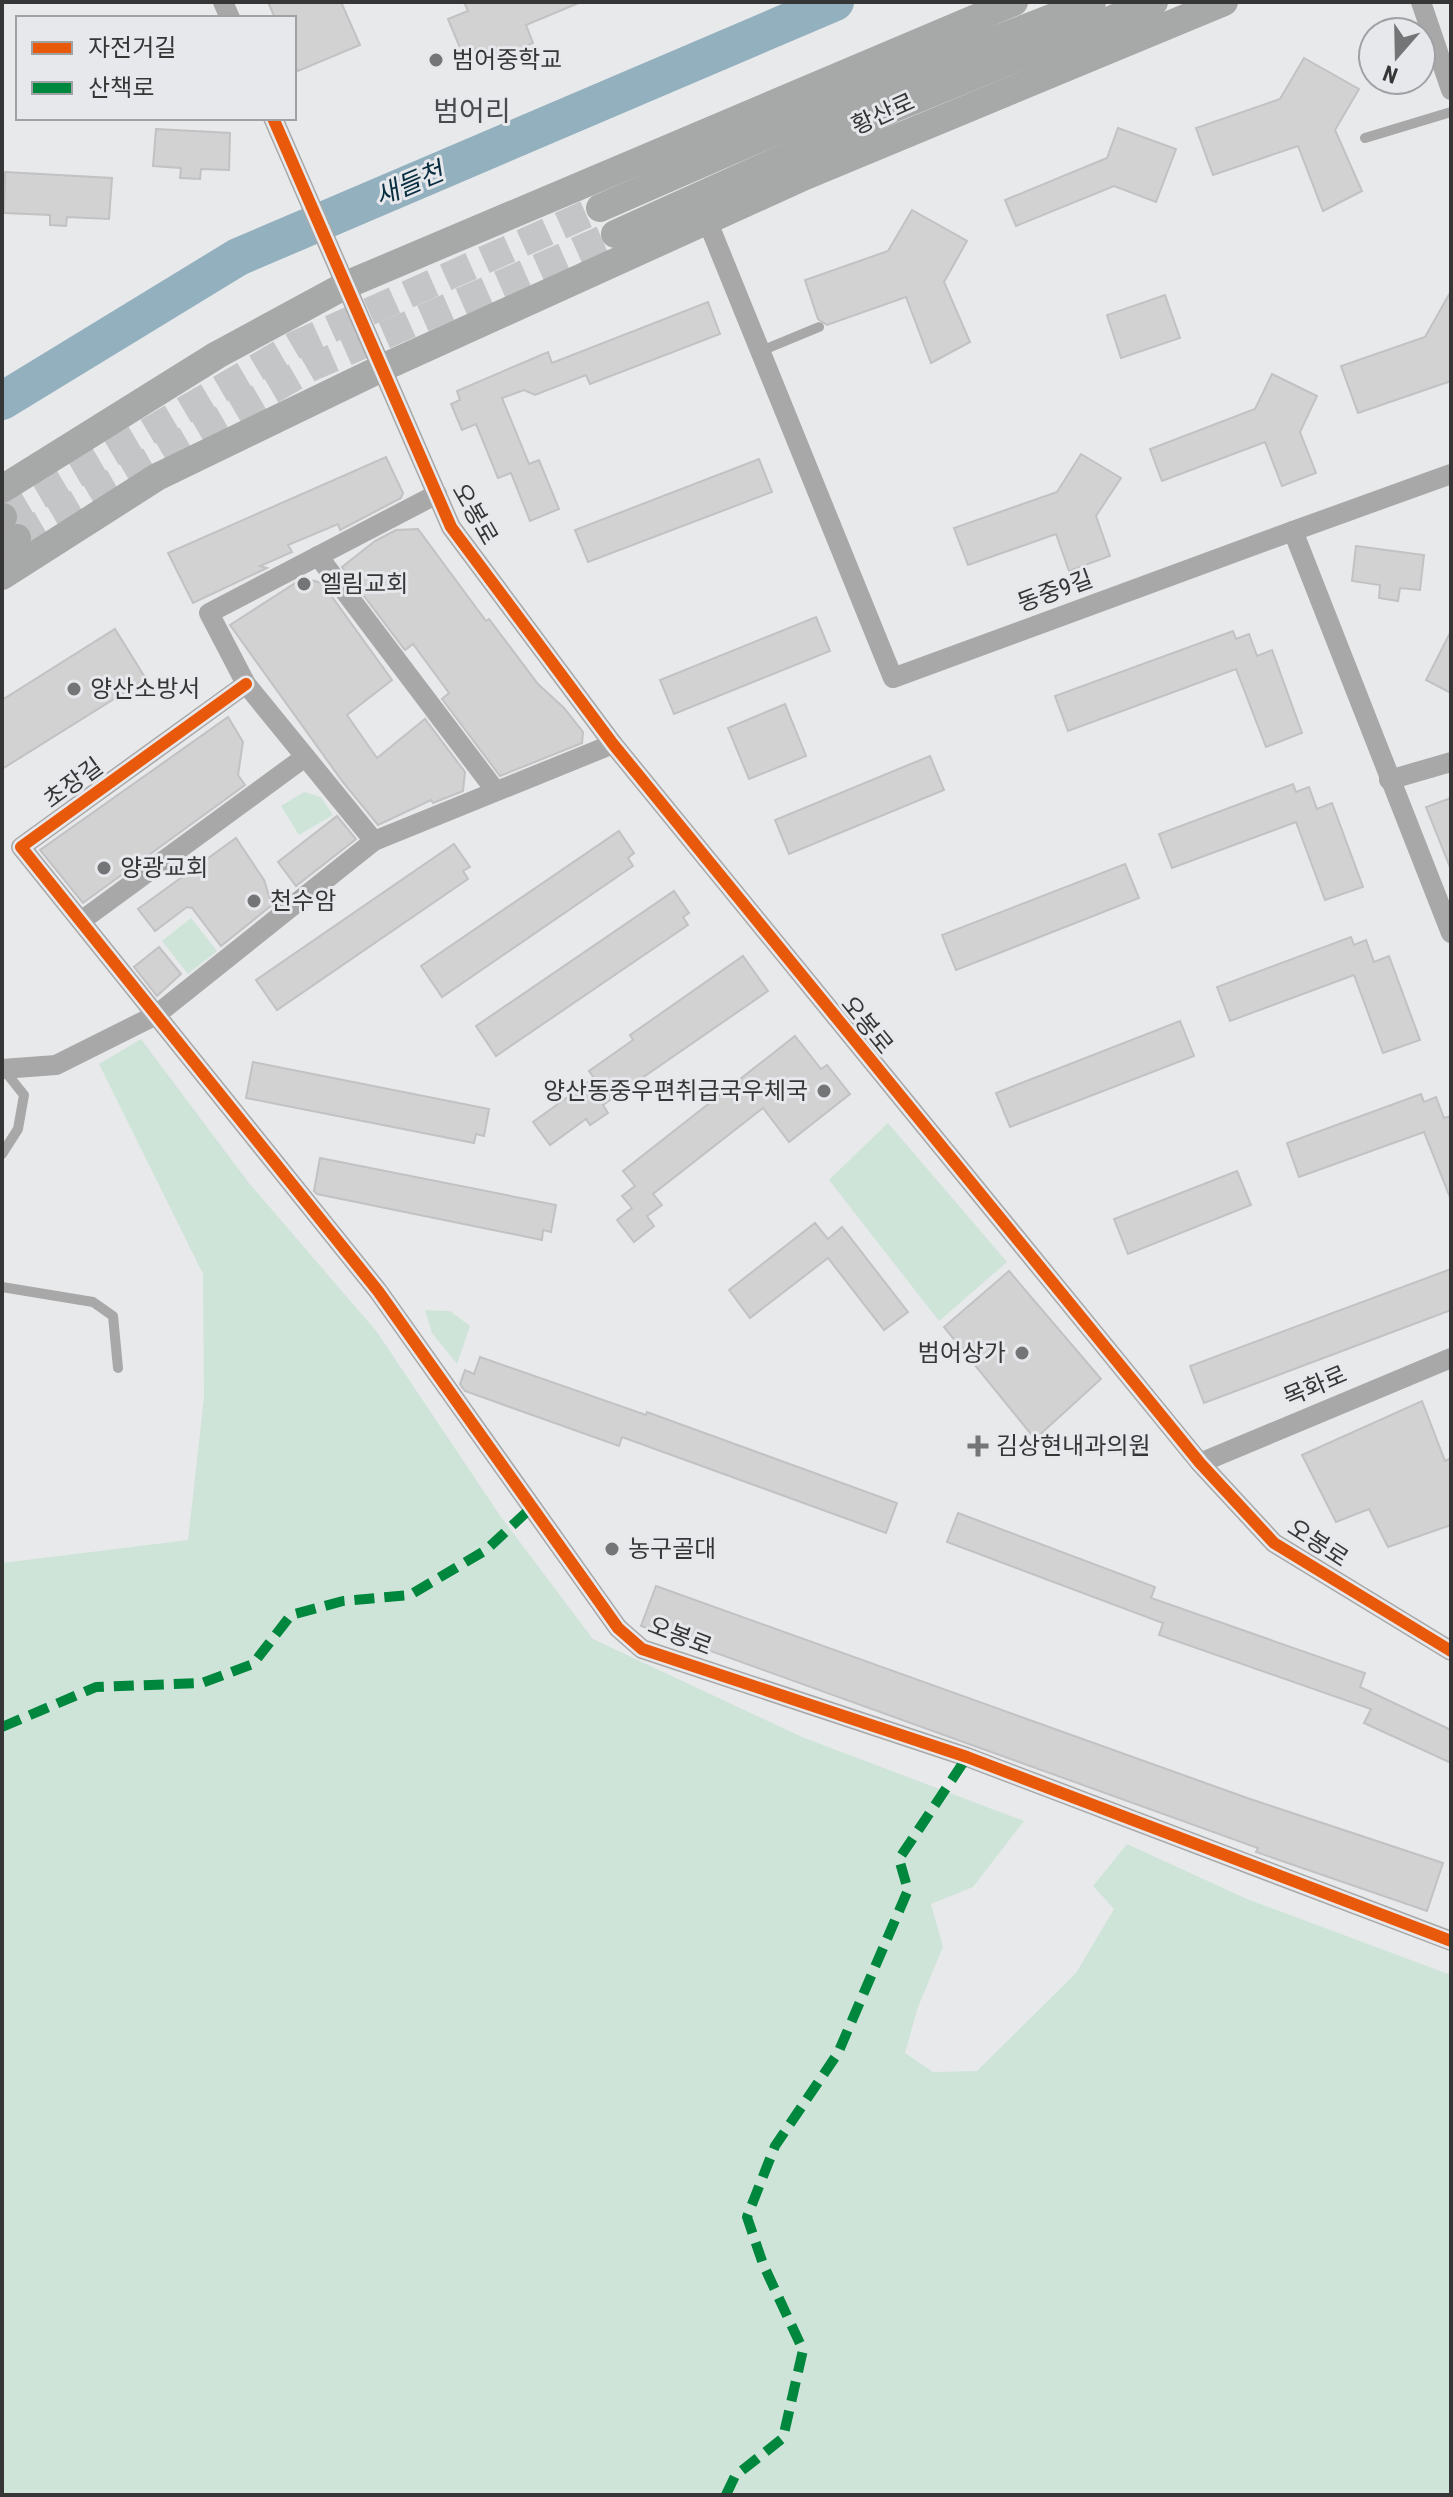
<svg xmlns="http://www.w3.org/2000/svg" width="1453" height="2497" font-family="'Roboto Condensed','Noto Sans KR',sans-serif">
<style>
.green{fill:#cfe4d9}
.lines{fill:none;stroke-linecap:round;stroke-linejoin:round}
.river{stroke:#93b0bf;stroke-width:38}
.building{fill:#d2d2d3;stroke:#c2c1c3;stroke-width:2}
.secondary-tunnel{stroke:#c4c5c7;stroke-width:28;stroke-dasharray:28 14;stroke-linecap:butt}
.service{stroke:#a8a8a8;stroke-width:10}
.minor{stroke:#a8a8a8;stroke-width:20}
.secondary{stroke:#a7a8a8;stroke-width:28}
.quiet{stroke:#00873e;stroke-width:10;stroke-dasharray:20 10;stroke-linecap:butt}
.cycleway-casing{stroke:#e7e8ec;stroke-width:17}
.cycleway{stroke:#e8590c;stroke-width:12}
.poi-dot{fill:#747576;stroke:#e7e8ec;stroke-width:3}
.labels{text-anchor:middle;dominant-baseline:central;stroke-width:6;stroke-linejoin:round;paint-order:stroke}
.poi-label{font-size:24px;fill:#363637;stroke:#e7e8ec;text-anchor:start}
.street-label{font-size:24px;fill:#363637;stroke:#e7e8ec}
.water-label{font-size:26px;font-style:italic;fill:#072d3e;stroke:#e7e8ec}
.quarter-label{font-size:28px;fill:#4a4a4d;stroke:#e7e8ec}
</style>
<rect width="100%" height="100%" fill="#e8e9eb"/>
<g class="green">
<path d="M304,792L321,797L333,815L299,835L281,806Z"/>
<path d="M191,918L217,951L188,974L162,941Z"/>
<path d="M141,1039L249,1183L377,1332L501,1517L593,1639L802,1737L1024,1821L973,1887L931,1904L943,1947L918,2007L905,2053L933,2072L977,2071L1076,1973L1114,1909L1093,1886L1127,1844L1247,1899L1451,1975V2495H2V1563L188,1540L204,1397L203,1274L99,1064Z"/>
<path d="M888,1123L1007,1262L939,1321L829,1180Z"/>
<path d="M425,1310L450,1311L470,1326L457,1364L432,1333Z"/>
</g>
<g class="lines">
<path class="river" d="M2,401L238,257L835,2"/>
</g>
<g class="building">
<path d="M268,2H341L360,45L298,71L294,62V18H275Z"/>
<path d="M464,2H581L526,25L533,43L483,64L477,49L463,55L448,19L468,11Z"/>
<path d="M1304,58L1359,89L1335,130L1362,191L1323,211L1298,146L1213,175L1196,128L1280,99Z"/>
<path d="M1118,128L1176,149L1156,202L1114,186L1016,226L1005,200L1107,158Z"/>
<path d="M156,129L230,133L229,170L201,169L200,179L180,178L181,168L153,166Z"/>
<path d="M5,172L112,178L109,219L67,217L66,226L50,225V215L4,213Z"/>
<path d="M912,210L967,241L944,282L970,342L931,363L906,297L827,325L818,319L805,280L888,251Z"/>
<path d="M1451,291V381L1358,413L1341,366L1425,337Z"/>
<path d="M1165,295L1180,338L1121,358L1107,315Z"/>
<path d="M708,302L720,334L590,384L586,375L535,395L524,390L502,398L529,464L539,460L559,509L530,521L511,473L498,478L476,424L462,430L451,404L460,400L457,391L548,352L552,363Z"/>
<path d="M1272,374L1317,396L1300,432L1316,473L1282,486L1265,442L1162,481L1150,449L1255,409Z"/>
<path d="M1081,454L1121,478L1096,516L1110,556L1069,571L1056,534L968,565L954,528L1057,492Z"/>
<path d="M386,457L403,493L401,498L340,530L338,524L288,545L292,552L260,566L267,568L193,603L168,553Z"/>
<path d="M759,459L772,492L588,562L575,530Z"/>
<path d="M418,529L486,621L489,619L538,684L564,708L583,732L582,743L500,776L442,699L449,693L413,644L405,650L342,567L375,541L396,530Z"/>
<path d="M1356,546L1424,555L1420,590L1400,588L1398,601L1379,598L1380,585L1352,581Z"/>
<path d="M303,578L322,583L392,680L347,715L377,758L425,719L465,772L463,791L433,803L431,800L378,825L342,781L230,625Z"/>
<path d="M816,617L830,651L674,714L660,680Z"/>
<path d="M115,629L146,679L2,769V700Z"/>
<path d="M1233,631L1236,639L1249,634L1257,656L1272,650L1302,733L1266,747L1236,669L1068,731L1055,696Z"/>
<path d="M1451,631V693L1426,680Z"/>
<path d="M785,704L806,756L749,779L728,728Z"/>
<path d="M228,717L243,742L238,775L245,785L83,903L40,850Z"/>
<path d="M930,756L944,790L789,854L775,820Z"/>
<path d="M1293,784L1296,792L1309,787L1317,809L1332,803L1363,887L1325,900L1296,822L1172,868L1159,834Z"/>
<path d="M1451,798V867H1450L1426,807Z"/>
<path d="M337,816L356,839L296,886L278,862Z"/>
<path d="M619,831L634,853L628,858L633,866L442,997L421,966Z"/>
<path d="M236,838L264,880L272,905L221,946L192,908L187,907L155,931L138,909Z"/>
<path d="M454,844L470,867L463,871L468,879L277,1010L256,980Z"/>
<path d="M1125,864L1139,898L956,970L942,935Z"/>
<path d="M674,891L689,913L683,917L688,925L496,1056L476,1026Z"/>
<path d="M1351,937L1354,945L1366,940L1374,962L1389,956L1420,1040L1383,1053L1354,975L1230,1021L1217,987Z"/>
<path d="M159,947L181,974L157,996L134,967Z"/>
<path d="M743,956L768,991L603,1105L608,1113L590,1125L586,1119L550,1145L533,1122L594,1078L589,1071L633,1040L630,1035Z"/>
<path d="M1180,1021L1194,1056L1010,1127L996,1093Z"/>
<path d="M795,1036L821,1069L827,1065L850,1094L789,1142L763,1108L653,1194L662,1205L647,1216L654,1226L634,1242L617,1220L632,1208L622,1196L635,1186L623,1171Z"/>
<path d="M253,1062L489,1109L484,1136L476,1134L474,1143L246,1098Z"/>
<path d="M1421,1094L1424,1102L1436,1097L1444,1118L1451,1116V1200L1424,1132L1299,1177L1287,1143Z"/>
<path d="M320,1158L556,1205L551,1232L543,1230L542,1240L317,1194L314,1191Z"/>
<path d="M1237,1171L1251,1205L1128,1254L1114,1219Z"/>
<path d="M815,1223L828,1239L842,1227L908,1312L884,1330L828,1258L750,1318L729,1290Z"/>
<path d="M1451,1269V1310L1204,1403L1190,1366Z"/>
<path d="M1009,1271L1101,1379L1035,1439L944,1327Z"/>
<path d="M480,1357L646,1415L647,1412L897,1503L886,1533L622,1437L619,1446L465,1391L460,1384L465,1370L474,1374Z"/>
<path d="M1422,1401L1445,1461L1451,1458V1525L1388,1547L1369,1509L1336,1522L1302,1455Z"/>
<path d="M958,1513L1155,1587L1151,1598L1365,1673L1360,1687L1451,1730V1763L1364,1723L1371,1709L1159,1635L1163,1623L947,1542Z"/>
<path d="M656,1586L1250,1799L1443,1863L1427,1911L1256,1852L1258,1848L641,1626Z"/>
</g>
<g class="lines">
<g class="secondary-tunnel">
<path d="M3,517L295,345L600,208"/>
<path d="M17,538L310,368L615,234"/>
</g>
<g class="service">
<path d="M1365,138L1451,112"/>
<path d="M761,351L819,327"/>
<path d="M2,1154L18,1129L24,1095L4,1070"/>
<path d="M2,1287L93,1302L113,1316L118,1368"/>
</g>
<g class="minor">
<path d="M223,2L230,18"/>
<path d="M1421,2L1451,90"/>
<path d="M273,118L451,527L613,744L1200,1463L1274,1543L1451,1651"/>
<path d="M707,220L893,678L1293,531L1451,933"/>
<path d="M1293,531L1451,474"/>
<path d="M318,556L495,790"/>
<path d="M246,684L21,847L378,1291L618,1628L642,1649L967,1757L1451,1941"/>
<path d="M1389,780L1451,762"/>
<path d="M374,841L246,684L209,613L437,494"/>
<path d="M81,921L305,757"/>
<path d="M2,1069L56,1065L156,1015L374,841L613,744"/>
<path d="M1200,1463L1451,1358"/>
</g>
<g class="secondary">
<path d="M600,208L886,83L1092,2"/>
<path d="M615,234L897,107L1154,2"/>
<path d="M2,489L217,355L346,285L1014,2"/>
<path d="M2,517H3"/>
<path d="M2,548L17,538"/>
<path d="M2,576L157,477L382,368L805,176L1224,2"/>
</g>
<g class="quiet">
<path d="M2,1727L96,1687L202,1683L253,1664L291,1615L343,1601L410,1595L486,1550L532,1507"/>
<path d="M726,2495L735,2476L783,2438L803,2350L763,2264L747,2217L775,2146L838,2053L908,1890L899,1859L967,1757"/>
</g>
<g class="cycleway-casing">
<g id="cycleway">
<path d="M273,118L451,527L613,744L1200,1463L1274,1543L1451,1651"/>
<path d="M246,684L21,847L378,1291L618,1628L642,1649L967,1757L1451,1941"/>
</g>
</g>
<use href="#cycleway" class="cycleway"/>
</g>
<g class="poi-dot">
<circle cx="436" cy="60" r="8"/>
<circle cx="304" cy="584" r="8"/>
<circle cx="74" cy="689" r="8"/>
<circle cx="104" cy="868" r="8"/>
<circle cx="254" cy="901" r="8"/>
<circle cx="824" cy="1091" r="8"/>
<circle cx="1022" cy="1353" r="8"/>
<path d="M974 1434h8v8h8v8h-8v8h-8v-8h-8v-8h8z"/>
<circle cx="612" cy="1549" r="8"/>
</g>
<g class="labels">
<g class="poi-label">
<text x="452" y="60">범어중학교</text>
<text x="320" y="584">엘림교회</text>
<text x="90" y="689">양산소방서</text>
<text x="120" y="868">양광교회</text>
<text x="270" y="901">천수암</text>
<text x="808" y="1091" text-anchor="end">양산동중우편취급국우체국</text>
<text x="1006" y="1353" text-anchor="end">범어상가</text>
<text x="996" y="1446">김상현내과의원</text>
<text x="628" y="1549">농구골대</text>
</g>
<g class="street-label">
<text transform="translate(883 114) rotate(-24)">황산로</text>
<text transform="translate(475 514) rotate(60)">오봉로</text>
<text transform="translate(1055 591) rotate(-20)">동중9길</text>
<text transform="translate(73 783) rotate(-36)">초장길</text>
<text transform="translate(867 1025) rotate(51)">오봉로</text>
<text transform="translate(1315 1386) rotate(-23)">목화로</text>
<text transform="translate(1318 1543) rotate(33)">오봉로</text>
<text transform="translate(680 1636) rotate(21)">오봉로</text>
</g>
<g class="water-label">
<text transform="translate(409 184) rotate(-23)">새들천</text>
</g>
<g class="quarter-label">
<text x="472" y="111">범어리</text>
</g>
</g>
<rect width="1453" height="2497" fill="none" stroke="#363637" stroke-width="8"/>
<rect x="16" y="16" width="280" height="104" fill="#e7e8ec" stroke="#a0a1a4" stroke-width="2"/>
<rect x="32" y="42" width="40" height="12" fill="#e8590c" stroke="#a0a1a4" stroke-width="2"/>
<text x="88" y="56" font-size="24" fill="#363637">자전거길</text>
<rect x="32" y="82" width="40" height="12" fill="#00873e" stroke="#a0a1a4" stroke-width="2"/>
<text x="88" y="96" font-size="24" fill="#363637">산책로</text>
<g transform="translate(1397 56) rotate(200)"><circle r="38" fill="#e7e8ec" stroke="#a0a1a4" stroke-width="2"/>
<path d="M0-6L14 30L0 20L-14 30Z" fill="#747576"/>
<text y="-12" font-size="22" font-weight="bold" text-anchor="middle" fill="#363637">N</text>
</g>
</svg>
